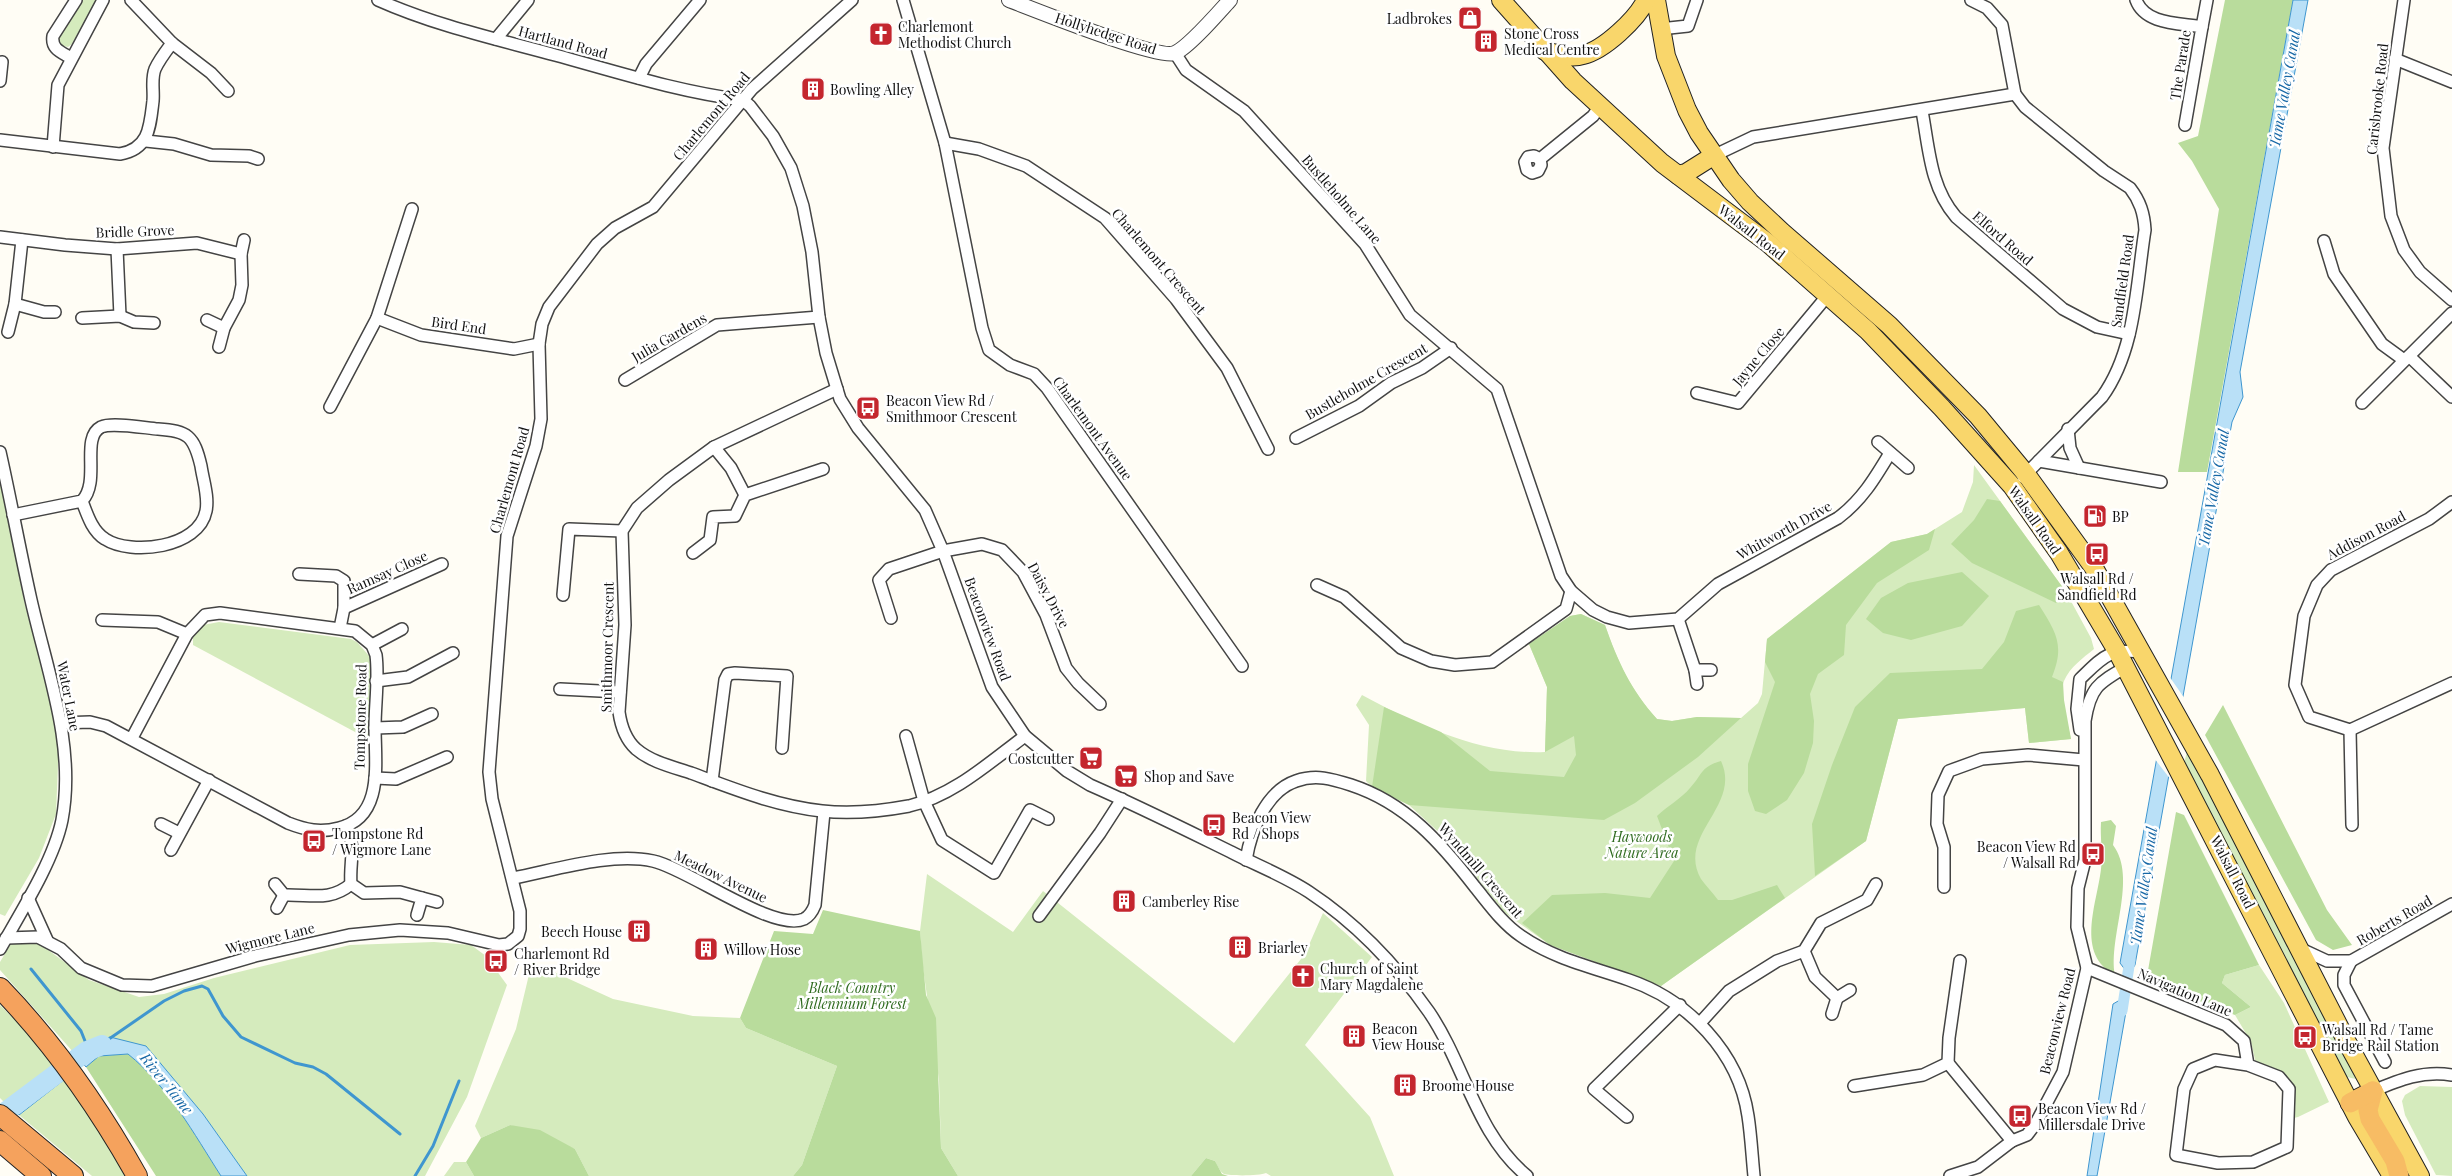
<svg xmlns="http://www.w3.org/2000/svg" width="2452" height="1176" font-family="'Playfair Display',serif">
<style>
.green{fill:#d5ebbd}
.forest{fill:#b9dc9c}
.water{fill:#b9e0f7;stroke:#3f96cf;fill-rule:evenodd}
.pier{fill:#fffdf5}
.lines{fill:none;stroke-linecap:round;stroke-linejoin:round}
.stream{stroke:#3f96cf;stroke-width:3}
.canal{stroke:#b9e0f7;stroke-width:11}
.river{stroke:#b9e0f7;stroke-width:20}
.minor-casing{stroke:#444;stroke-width:14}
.tertiary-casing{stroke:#444;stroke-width:16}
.primary-casing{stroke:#222;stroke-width:20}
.trunk-casing{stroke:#222;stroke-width:21}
.motorway-casing{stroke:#222;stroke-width:22}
.minor{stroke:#fff;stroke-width:11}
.tertiary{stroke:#fff;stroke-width:14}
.primary{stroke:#f9d66b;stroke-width:18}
.trunk{stroke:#f7bc64;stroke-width:19}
.motorway{stroke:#f5a25d;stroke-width:20}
.labels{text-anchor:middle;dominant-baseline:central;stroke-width:5;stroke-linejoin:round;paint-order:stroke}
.poi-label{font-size:14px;fill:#111;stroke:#fff;text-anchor:start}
.street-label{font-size:14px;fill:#111;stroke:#fff}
.park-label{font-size:14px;font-style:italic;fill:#2f6b1f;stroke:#fff}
.water-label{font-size:15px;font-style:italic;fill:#1768a6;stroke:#fff}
</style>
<rect width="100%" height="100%" fill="#fffdf5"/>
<g class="green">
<path d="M79,0H97L72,44L68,47L60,45L57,37Z"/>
<path d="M1974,465L2066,592L2091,638L2094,649C2083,658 2070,667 2064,681C2059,693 2068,725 2071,739L2029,743L2025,708L1898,719L1866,841L1661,986L1550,945L1505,913L1445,838L1409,805L1372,787L1366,781L1369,725L1356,705L1362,695C1417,725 1481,755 1545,752L1547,687L1529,644L1570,616L1581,614L1605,625C1618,663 1630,689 1657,719L1672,721L1697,717L1741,718L1758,703L1762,694L1767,639L1891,542L1927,534L1962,512L1973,482Z"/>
<path d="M0,480L25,605L50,694L59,740L56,814L39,858L5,916L0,914Z"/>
<path d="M219,622L351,639L357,642L370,657V740L193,645V634L203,625Z"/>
<path d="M2188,748L2344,1053L2356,1079L2342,1076L2184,763Z"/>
<path d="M927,874L1013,932L1043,891L1234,1043L1305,954L1323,913L1372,957L1305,1045L1370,1117L1394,1176H1271L1266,1173C1260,1176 1230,1176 1224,1174C1220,1172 1217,1165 1215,1161L1206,1158L1191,1176H958L941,1148L939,1080L922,961L920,931Z"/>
<path d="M12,942L40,944L89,980L139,997L164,994L214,978L350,945L434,942L471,945L486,956L507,985L467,1097L425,1176H247L203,1114L146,1046L87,1044L75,1054L0,970V962Z"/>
<path d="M532,962L613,999L693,1016L740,1018L746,1028L837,1066L802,1165L793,1176H589L575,1149L510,1125L481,1138L475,1126L516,1029Z"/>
<path d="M2259,965L2284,1003L2329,1102L2298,1117L2294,1118C2300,1086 2285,1072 2256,1064L2251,1042L2235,1015L2251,1007L2222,983L2225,975Z"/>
<path d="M0,1005L26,1031L54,1066L5,1103L0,1098Z"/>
<path d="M65,1079L88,1110L127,1176H92L19,1115Z"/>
<path d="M2420,1086L2452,1087V1176L2436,1175L2405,1115L2402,1101L2405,1095Z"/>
<path d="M454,1162H466L474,1176H444Z"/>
</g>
<g class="forest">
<path d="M2225,0H2293L2207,472H2178L2219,209L2192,161L2178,143L2198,136Z"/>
<path d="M1987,499L2000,501L2066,592L2056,603L1972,563L1951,544L1974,520Z"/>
<path d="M1935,529L1929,550L1877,583L1846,625L1844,655L1818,674L1810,694L1814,721L1813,743L1804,773L1787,800L1766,814L1755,811L1748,791V764L1775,682L1765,662L1767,639L1891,542L1927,534Z"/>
<path d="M1962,572L1989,596L1962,626L1911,640L1883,633L1866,619L1881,598L1908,583Z"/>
<path d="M2039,605C2056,632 2065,645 2052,677L2063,682L2064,700L2071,739L2029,743L2025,708L1898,719L1866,841L1815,876L1812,824L1832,765L1855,707L1890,673L1982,669L2004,642L2016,611Z"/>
<path d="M1581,614L1605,625C1618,662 1631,690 1657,719L1672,721L1697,717L1741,718L1698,757L1635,803L1604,820L1409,805L1372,787L1384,707L1441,732L1490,771L1564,777L1576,755L1574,736L1545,752L1547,687L1529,644L1570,616Z"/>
<path d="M2223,705L2327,910L2352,945L2333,950L2316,940L2205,735Z"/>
<path d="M1721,761C1742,806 1676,835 1701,879C1706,886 1713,893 1718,900H1732L1777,885L1785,898L1661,986L1550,945L1522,923L1552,895L1605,893L1650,898L1674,861L1657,816C1667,806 1681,799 1690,788C1703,774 1700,767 1721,761Z"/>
<path d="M2176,812L2184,815L2259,965L2225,975L2222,983L2251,1007L2235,1015L2210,1006L2147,976Z"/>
<path d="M2111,820L2116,826L2113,845C2138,878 2108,937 2115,975C2075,954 2097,904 2101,869C2103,853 2100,838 2101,822Z"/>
<path d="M823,910L920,931L926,995L936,1018L941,1148L958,1176H793L802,1165L837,1066L746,1028L740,1018L774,931L813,934Z"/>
<path d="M128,1054C168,1086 194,1134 221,1176H156L86,1067L99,1056Z"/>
<path d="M510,1125L540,1130L575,1149L589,1176H474L466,1162L481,1138Z"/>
<path d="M1206,1158L1215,1161L1222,1174L1228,1176H1191Z"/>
</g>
<g class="water">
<path d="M2293,0H2308L2240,372L2243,397L2232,422L2135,965L2129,975L2120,963ZM2138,908L2139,914L2134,936L2132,933Z"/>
<path d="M2125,997L2127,1006L2097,1176H2087L2113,1004Z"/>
<path d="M110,1037L146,1046L203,1114L247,1176H221C194,1134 168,1086 128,1054L99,1056L86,1067L75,1054L87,1044Z"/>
<path d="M54,1066L65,1079L19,1115L5,1103Z"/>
</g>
<path class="pier" d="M2169,676L2185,699L2171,780L2154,758Z"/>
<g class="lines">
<g class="stream">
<path d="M31,969L81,1031L87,1046"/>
<path d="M109,1039L164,1001L184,991L202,986L208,989L223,1016L241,1037L295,1063L313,1067L326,1074L400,1134"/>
<path d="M415,1176L433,1146L459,1081"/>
</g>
<path class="canal" d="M2122,1011L2130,960"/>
<path class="river" d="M0,1116L87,1051L102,1045"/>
<g class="minor-casing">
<g id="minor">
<path d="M131,0L172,43L211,73L228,91"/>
<path d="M378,0C434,25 496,39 555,55C617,72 679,92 743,100"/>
<path d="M903,0L945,143L982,328L989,350L1010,365L1034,374L1047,388L1242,666"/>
<path d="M1971,0L1987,8L2002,25L2015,94L2025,107L2104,171L2130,188C2140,201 2144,213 2145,230C2136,286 2136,350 2102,397L2023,477"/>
<path d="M2136,0C2145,25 2180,23 2202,27L2185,125"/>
<path d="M2404,0L2383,148L2391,216L2404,250L2420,272L2452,300"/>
<path d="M2202,27L2207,0"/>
<path d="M1660,29L1688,26L1697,0"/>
<path d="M496,39L528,0"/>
<path d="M1175,53L1186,70L1244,111L1365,244L1410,315L1497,389L1561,576L1571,591L1593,610L1607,617L1629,623L1678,619L1718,584L1838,518C1862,500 1875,478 1890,453"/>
<path d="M71,58C61,52 51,49 53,36L76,0"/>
<path d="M2395,59L2452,82"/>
<path d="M639,78L646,64L700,0"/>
<path d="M0,81L2,62"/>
<path d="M743,100L750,106L773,136L791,168L803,206L812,252L819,317L826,353L840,399L858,428L925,510L943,551L992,687L1025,736L1067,771L1090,785C1138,806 1184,829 1231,852C1256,865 1285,876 1309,892C1356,923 1396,965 1429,1012C1465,1065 1476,1134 1527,1176"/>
<path d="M1922,111C1929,148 1930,187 1956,217L2063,309L2097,327L2129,334"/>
<path d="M0,140L120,154C149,149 150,127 153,101C154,90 151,79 155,69C159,60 166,51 172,43"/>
<path d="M146,141L174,144L211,155L249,156L258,159"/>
<path d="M945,143L979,149L1026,166L1105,218L1176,299L1227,368L1268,449"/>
<path d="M53,147L58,85L103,0"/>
<path d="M1713,156L1753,137L2015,94"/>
<path d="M1540,159L1541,165L1538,171L1532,173L1527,170L1525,162L1528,157L1534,156L1540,159L1593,116L1600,106"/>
<path d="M0,237L65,245L117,249L197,243L241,254"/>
<path d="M2324,241L2334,274L2382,344L2404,360"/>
<path d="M117,249L120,316"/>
<path d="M15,304L44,312H55"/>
<path d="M82,318L120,316L134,322L154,323"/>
<path d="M377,318L421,335L514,349L539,344"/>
<path d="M207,320L224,328"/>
<path d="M8,332L15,304L22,240"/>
<path d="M219,347L224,328L239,300L242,285L241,254L244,240"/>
<path d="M2409,356L2452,397"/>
<path d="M625,380L717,325L819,317"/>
<path d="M837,389L714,447L669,480L637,508L622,531L625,625L619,712C621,726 625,739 636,749C651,762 673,767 691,773C734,789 776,806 822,811C849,814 882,811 909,806C953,796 990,762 1025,736"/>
<path d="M1697,393L1738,403L1828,295"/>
<path d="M2362,403L2452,313"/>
<path d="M330,407L377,318L412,209"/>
<path d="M2068,429L2070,448L2079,468"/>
<path d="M1296,438L1359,406L1391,383L1422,368L1451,348"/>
<path d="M1878,442L1908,468"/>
<path d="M714,447L731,468L745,495"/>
<path d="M0,452C11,501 20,551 31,600C47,671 76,746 62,820C54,860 21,912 0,949"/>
<path d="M2039,461L2161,482"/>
<path d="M2452,502L2429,519L2331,570L2317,585L2304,616L2295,685L2309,717L2350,730L2452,683"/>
<path d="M13,515L82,501C101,481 80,438 101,427C112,422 145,428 158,429C188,431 194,436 201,466C203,480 209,497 206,511C199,548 131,556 105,539C92,531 87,514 82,501"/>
<path d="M693,553L710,540L713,517L735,516L745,495L823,469"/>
<path d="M299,574L336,576L344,581V608L340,628"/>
<path d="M1317,585L1344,597L1401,648L1431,661L1455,665L1492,662L1566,609L1571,591"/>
<path d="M563,595L569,529L622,531"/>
<path d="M344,608L442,564"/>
<path d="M891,618L879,580L889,569L943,551L982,544L1002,550L1023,572L1046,615L1066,668L1078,683L1100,704"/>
<path d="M1678,619L1695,670L1697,684"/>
<path d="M102,620L158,622L187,634"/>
<path d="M372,645L402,629"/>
<path d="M1695,670H1711"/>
<path d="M376,681L408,677L453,653"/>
<path d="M560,689L620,692"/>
<path d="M61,723L90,722L106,726L288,823C306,830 320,833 339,828C384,817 375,764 375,727C375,704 379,678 376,655L372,645L355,631L220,613L205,615L187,634L132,738"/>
<path d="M375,728L403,727L432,714"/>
<path d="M2080,730L2077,709L2080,679C2103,657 2109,648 2142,652"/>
<path d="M2350,730L2352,825"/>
<path d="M906,736L924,801L942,840L994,873L1030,810L1048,819"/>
<path d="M375,778L396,779L447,757"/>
<path d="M712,781L725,680L728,674L735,673L787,676L782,748"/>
<path d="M161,824L179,833"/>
<path d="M346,826C357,846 349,863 351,884L364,893L400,892L422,898L417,915"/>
<path d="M171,850L209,780"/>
<path d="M1246,860C1251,830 1266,791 1296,781C1316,774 1332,779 1351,785C1406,803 1441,843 1475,887C1489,904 1502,923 1521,936C1554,959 1592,967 1629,980C1688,1000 1739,1053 1748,1116C1751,1135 1752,1156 1754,1176"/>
<path d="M513,878C555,870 611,852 653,861C687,868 774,933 804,919C810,916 813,910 815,905L824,812"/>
<path d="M275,884L284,895C310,894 330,902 351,884"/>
<path d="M1944,887V847L1937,824L1938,795L1949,771L1982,759L2028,755L2084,760"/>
<path d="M28,898L47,940"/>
<path d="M422,898L437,902"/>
<path d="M277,908L284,895"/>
<path d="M1039,916L1100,833L1122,799"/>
<path d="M6,938L38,937L61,949L81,968L122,985L152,986L255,956L349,935L400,930L448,933L499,945L508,944L518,936L520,929V911L492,799L489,772L507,536L536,446L541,419L539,344L542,324L549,307L597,244L615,228L653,207L752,89L852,0"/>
<path d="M2299,948L2327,961H2351L2452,904"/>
<path d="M1804,951L1815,977L1837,998L1850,990"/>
<path d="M2351,961L2344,975V985L2385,1062"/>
<path d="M2087,968L2226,1025L2244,1041L2248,1065L2279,1077L2289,1089L2287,1147L2253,1162L2218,1163L2176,1155L2184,1089L2193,1069L2215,1060L2248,1065"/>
<path d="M1832,1014L1837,998"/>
<path d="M1700,1023L1729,991L1777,961L1804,951L1821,923L1867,900L1876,884"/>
<path d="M1948,1063L2012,1141"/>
<path d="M1854,1086L1923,1075L1948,1063L1949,1038L1960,961"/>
<path d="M2373,1091C2399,1080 2423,1070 2452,1075"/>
<path d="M1627,1117L1594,1089L1680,1005"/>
<path d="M1950,1176L1978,1167L2012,1141L2027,1135L2036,1123L2063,1072L2087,968L2077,927L2078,888L2085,860V721C2090,688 2098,683 2126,667"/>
</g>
</g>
<g class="tertiary-casing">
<path id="tertiary" d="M1009,0C1033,9 1159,60 1175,53C1189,47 1219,12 1230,0"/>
</g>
<g class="primary-casing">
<g id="primary">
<path d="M1501,0L1573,81L1662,163L1768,243L1868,331L1942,408L2012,486L2059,553L2117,651L2357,1117L2392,1176"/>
<path d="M1656,0L1666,56L1687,110L1699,133L1731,180L1750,202L1782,232L1889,325L1978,416L2026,474L2094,568L2210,775L2348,1044L2420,1176"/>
<path d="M1545,51C1556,54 1571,59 1583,55C1604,50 1637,19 1646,0"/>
<path d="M1678,175L1686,173L1713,156"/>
</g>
</g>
<g class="trunk-casing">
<g id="trunk">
<path d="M2373,1091L2368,1110L2370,1119L2395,1161L2399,1176"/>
<path d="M2350,1103L2373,1091"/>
</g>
</g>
<g class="motorway-casing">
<g id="motorway">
<path d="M0,988C54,1044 99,1108 137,1176"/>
<path d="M0,1115L73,1176"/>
<path d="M0,1141L41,1176"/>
</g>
</g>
<use href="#minor" class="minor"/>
<use href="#tertiary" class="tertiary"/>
<use href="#primary" class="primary"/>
<use href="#trunk" class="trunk"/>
<use href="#motorway" class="motorway"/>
</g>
<defs>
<g id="shop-square" transform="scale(1.25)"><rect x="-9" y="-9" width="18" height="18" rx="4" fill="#c4262e" stroke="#fff"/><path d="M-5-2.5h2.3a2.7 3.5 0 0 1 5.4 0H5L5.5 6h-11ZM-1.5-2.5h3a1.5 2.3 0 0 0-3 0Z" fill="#fff"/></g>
<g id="church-square" transform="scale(1.25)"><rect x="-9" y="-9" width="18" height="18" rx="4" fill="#c4262e" stroke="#fff"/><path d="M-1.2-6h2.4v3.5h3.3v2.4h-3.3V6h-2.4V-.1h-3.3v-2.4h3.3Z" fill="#fff"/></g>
<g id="building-square" transform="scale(1.25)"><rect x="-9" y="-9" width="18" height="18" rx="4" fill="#c4262e" stroke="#fff"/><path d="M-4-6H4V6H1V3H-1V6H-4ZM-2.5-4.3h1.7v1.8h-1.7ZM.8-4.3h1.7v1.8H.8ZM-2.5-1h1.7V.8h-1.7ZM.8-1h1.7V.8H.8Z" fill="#fff"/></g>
<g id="bus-square" transform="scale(1.25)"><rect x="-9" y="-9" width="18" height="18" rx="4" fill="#c4262e" stroke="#fff"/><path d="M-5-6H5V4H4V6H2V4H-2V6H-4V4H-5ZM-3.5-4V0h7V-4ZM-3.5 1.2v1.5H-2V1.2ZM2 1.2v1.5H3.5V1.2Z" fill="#fff"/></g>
<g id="fuel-square" transform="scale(1.25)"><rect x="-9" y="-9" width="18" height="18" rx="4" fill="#c4262e" stroke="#fff"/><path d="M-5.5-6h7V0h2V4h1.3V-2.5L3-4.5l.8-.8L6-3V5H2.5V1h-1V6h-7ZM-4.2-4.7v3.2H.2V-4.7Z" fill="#fff"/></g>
<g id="supermarket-square" transform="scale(1.25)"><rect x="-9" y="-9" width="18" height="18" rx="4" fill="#c4262e" stroke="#fff"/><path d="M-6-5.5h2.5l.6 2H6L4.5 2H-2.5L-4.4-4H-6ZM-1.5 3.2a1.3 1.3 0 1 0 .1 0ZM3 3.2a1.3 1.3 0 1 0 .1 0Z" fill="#fff"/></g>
</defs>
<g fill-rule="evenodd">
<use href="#shop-square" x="1470" y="18"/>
<use href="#church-square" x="881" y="34"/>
<use href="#building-square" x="1486" y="41"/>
<use href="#building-square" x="813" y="89"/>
<use href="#bus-square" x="868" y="408"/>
<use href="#fuel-square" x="2095" y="516"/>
<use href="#bus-square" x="2097" y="554"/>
<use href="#supermarket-square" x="1091" y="758"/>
<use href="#supermarket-square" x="1126" y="776"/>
<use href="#bus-square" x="1214" y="825"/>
<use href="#bus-square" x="314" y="841"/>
<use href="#bus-square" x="2093" y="854"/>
<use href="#building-square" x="1124" y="901"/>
<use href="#building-square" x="639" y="931"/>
<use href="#building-square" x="1240" y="947"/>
<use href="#building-square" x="706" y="949"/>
<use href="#bus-square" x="496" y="961"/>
<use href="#church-square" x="1303" y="976"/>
<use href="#building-square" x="1354" y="1036"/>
<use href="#bus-square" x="2305" y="1037"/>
<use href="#building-square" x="1405" y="1085"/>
<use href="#bus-square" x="2020" y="1116"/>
</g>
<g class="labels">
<g class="poi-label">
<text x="1452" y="18" text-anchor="end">Ladbrokes</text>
<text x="898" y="26">Charlemont<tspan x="898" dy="16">Methodist Church</tspan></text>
<text x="1504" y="33">Stone Cross<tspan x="1504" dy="16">Medical Centre</tspan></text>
<text x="830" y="89">Bowling Alley</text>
<text x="886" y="400">Beacon View Rd /<tspan x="886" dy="16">Smithmoor Crescent</tspan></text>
<text x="2112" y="516">BP</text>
<text x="2097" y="578" text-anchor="middle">Walsall Rd /<tspan x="2097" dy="16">Sandfield Rd</tspan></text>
<text x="1074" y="758" text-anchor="end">Costcutter</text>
<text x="1144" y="776">Shop and Save</text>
<text x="1232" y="817">Beacon View<tspan x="1232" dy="16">Rd / Shops</tspan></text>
<text x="332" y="833">Tompstone Rd<tspan x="332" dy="16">/ Wigmore Lane</tspan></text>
<text x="2076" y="846" text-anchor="end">Beacon View Rd<tspan x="2076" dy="16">/ Walsall Rd</tspan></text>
<text x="1142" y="901">Camberley Rise</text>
<text x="622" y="931" text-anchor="end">Beech House</text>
<text x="1258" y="947">Briarley</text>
<text x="724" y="949">Willow Hose</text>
<text x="514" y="953">Charlemont Rd<tspan x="514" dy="16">/ River Bridge</tspan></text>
<text x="1320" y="968">Church of Saint<tspan x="1320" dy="16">Mary Magdalene</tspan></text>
<text x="1372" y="1028">Beacon<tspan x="1372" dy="16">View House</tspan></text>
<text x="2322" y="1029">Walsall Rd / Tame<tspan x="2322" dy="16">Bridge Rail Station</tspan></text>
<text x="1422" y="1085">Broome House</text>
<text x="2038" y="1108">Beacon View Rd /<tspan x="2038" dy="16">Millersdale Drive</tspan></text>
</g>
<g class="street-label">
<text transform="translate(1106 33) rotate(18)">Hollyhedge Road</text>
<text transform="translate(563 42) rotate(15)">Hartland Road</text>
<text transform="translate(2180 65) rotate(-81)">The Parade</text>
<text transform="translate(2377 99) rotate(-84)">Carisbrooke Road</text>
<text transform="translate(711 116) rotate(-50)">Charlemont Road</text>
<text transform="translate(1342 199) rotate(49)">Bustleholme Lane</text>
<text transform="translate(135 231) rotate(-2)">Bridle Grove</text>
<text transform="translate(1752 232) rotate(38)">Walsall Road</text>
<text transform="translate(2003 238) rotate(41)">Elford Road</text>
<text transform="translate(1159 261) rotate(49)">Charlemont Crescent</text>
<text transform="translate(2122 281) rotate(-82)">Sandfield Road</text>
<text transform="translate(459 325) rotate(8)">Bird End</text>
<text transform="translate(669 337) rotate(-30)">Julia Gardens</text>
<text transform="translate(1758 356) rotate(-50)">Jayne Close</text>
<text transform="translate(1366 381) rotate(-30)">Bustleholme Crescent</text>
<text transform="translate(1093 428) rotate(54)">Charlemont Avenue</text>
<text transform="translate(509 480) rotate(-74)">Charlemont Road</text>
<text transform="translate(2035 520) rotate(55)">Walsall Road</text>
<text transform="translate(1784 530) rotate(-29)">Whitworth Drive</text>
<text transform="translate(2366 535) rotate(-28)">Addison Road</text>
<text transform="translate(387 572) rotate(-24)">Ramsay Close</text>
<text transform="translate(1049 595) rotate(62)">Daisy Drive</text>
<text transform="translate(988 629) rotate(70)">Beaconview Road</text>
<text transform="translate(607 647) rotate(-89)">Smithmoor Crescent</text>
<text transform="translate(69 696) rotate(79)">Water Lane</text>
<text transform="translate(360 717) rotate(-89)">Tompstone Road</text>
<text transform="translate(1481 870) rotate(49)">Wyndmill Crescent</text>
<text transform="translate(2233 872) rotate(63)">Walsall Road</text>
<text transform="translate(721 876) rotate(26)">Meadow Avenue</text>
<text transform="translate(2394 920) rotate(-30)">Roberts Road</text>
<text transform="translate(270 938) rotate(-14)">Wigmore Lane</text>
<text transform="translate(2185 992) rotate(23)">Navigation Lane</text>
<text transform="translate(2057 1021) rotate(-76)">Beaconview Road</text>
</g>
<g class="park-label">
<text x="1642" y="836">Haywoods<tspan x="1642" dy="16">Nature Area</tspan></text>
<text x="852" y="987">Black Country<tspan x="852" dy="16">Millennium Forest</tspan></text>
</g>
<g class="water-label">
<text transform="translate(2284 89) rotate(-80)">Tame Valley Canal</text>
<text transform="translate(2213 488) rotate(-80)">Tame Valley Canal</text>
<text transform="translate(2143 886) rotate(-82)">Tame Valley Canal</text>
<text transform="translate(167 1083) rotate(51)">River Tame</text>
</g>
</g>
</svg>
